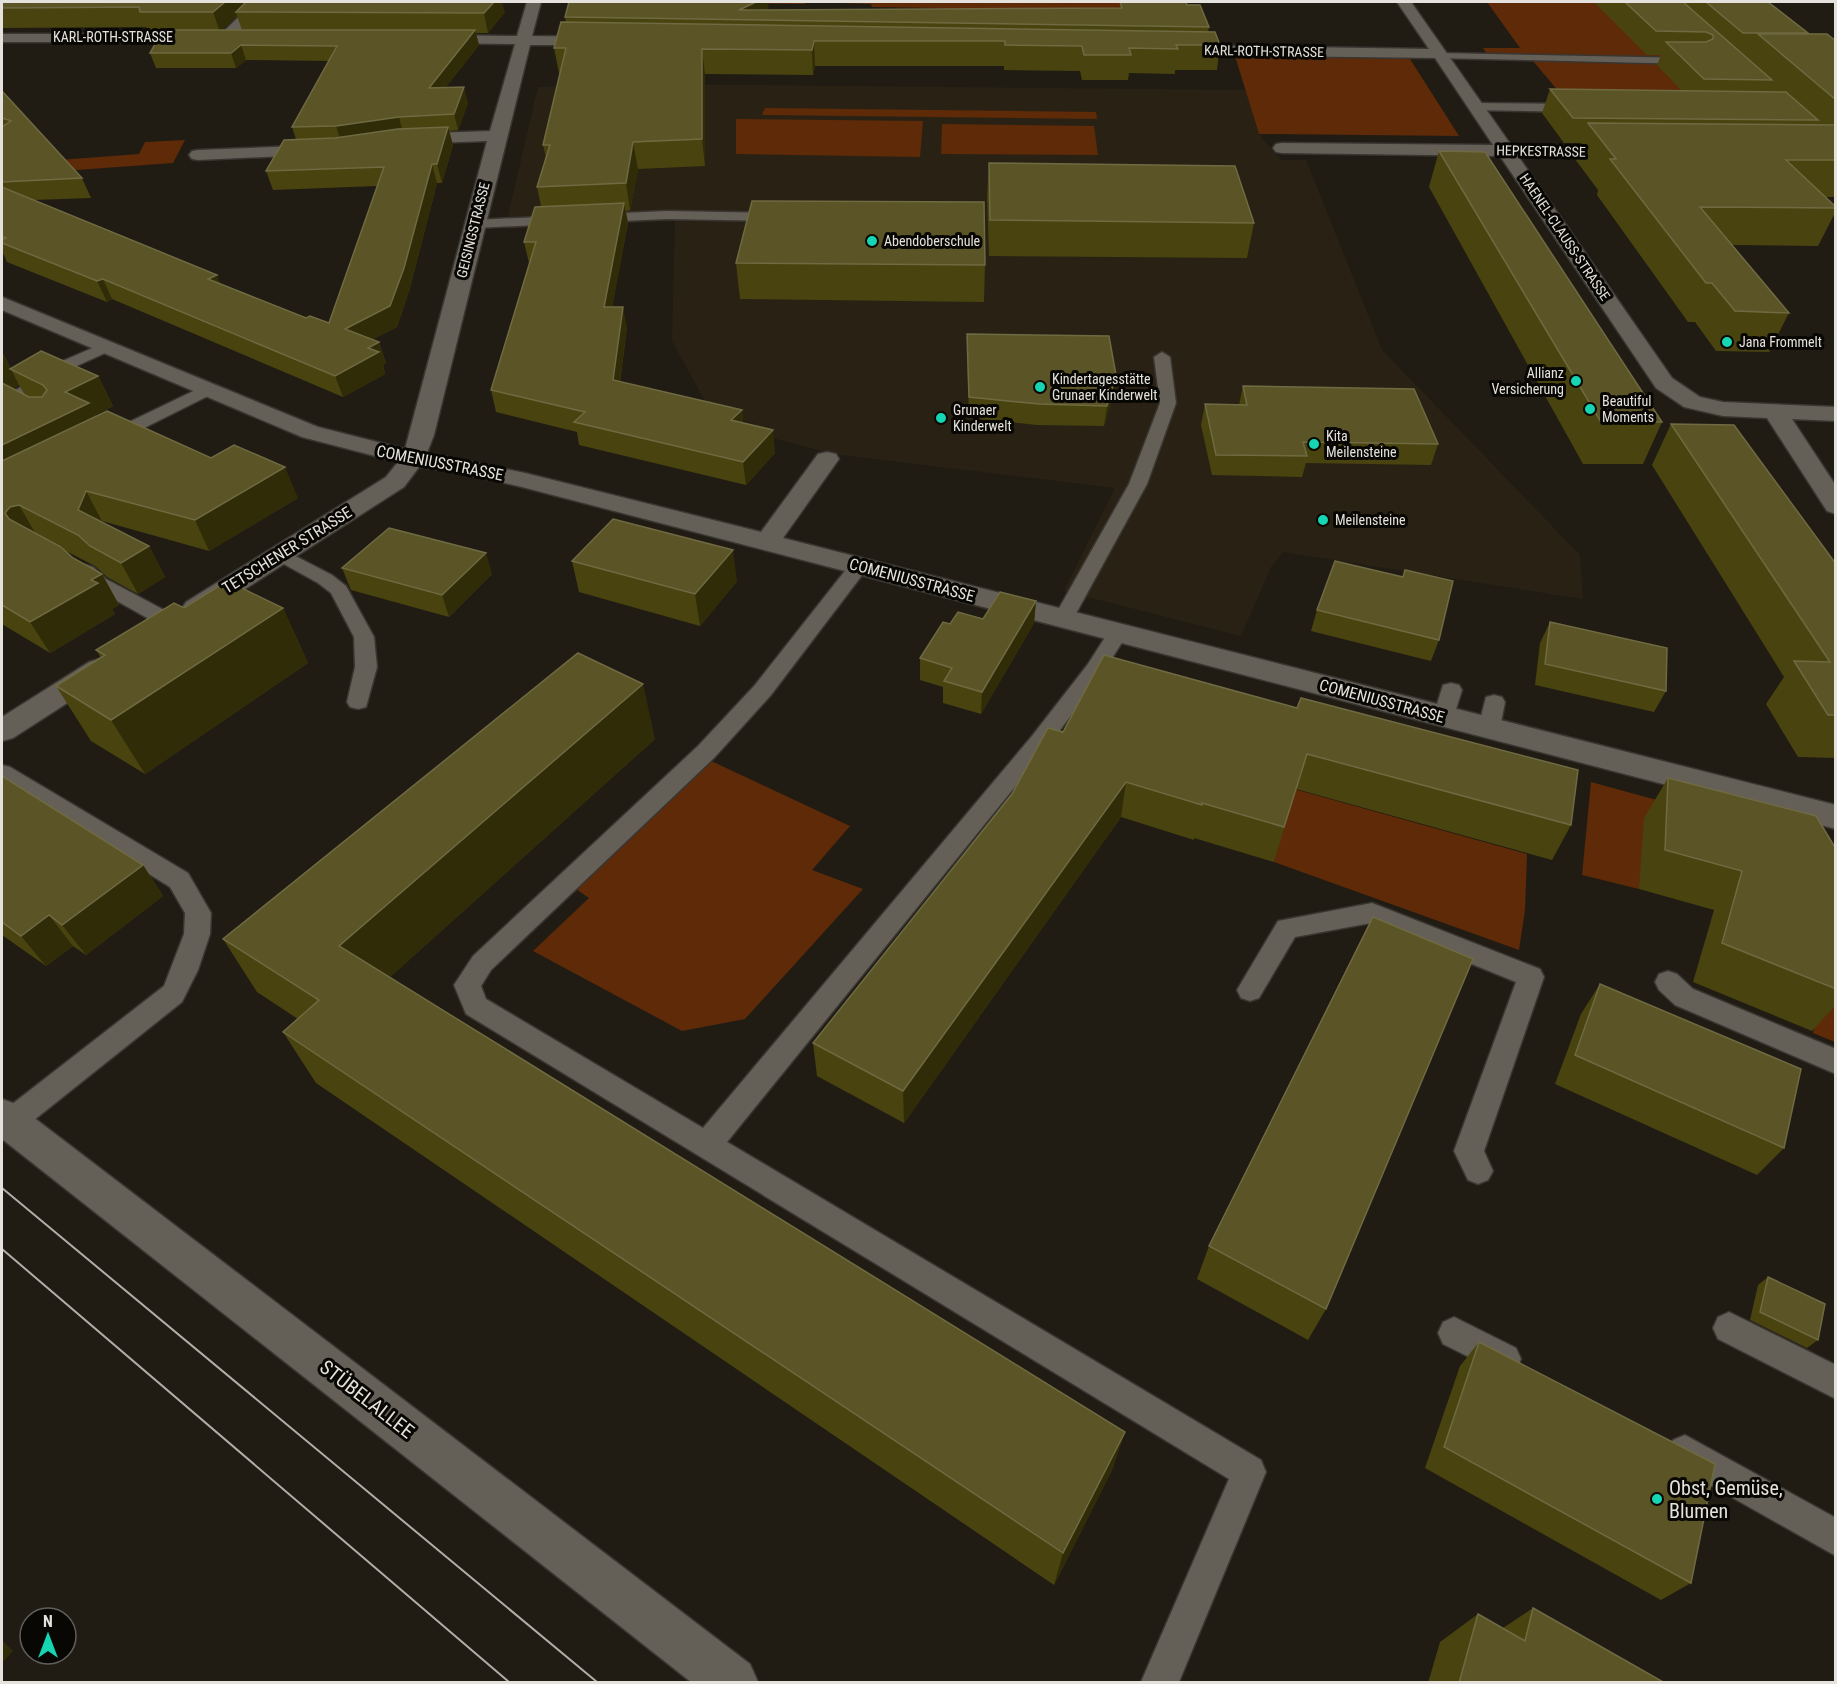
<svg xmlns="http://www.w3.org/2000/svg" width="1837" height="1684" font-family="'Roboto Condensed',sans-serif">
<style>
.built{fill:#292214}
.green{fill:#5e2a08}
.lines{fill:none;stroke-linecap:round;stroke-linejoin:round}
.service-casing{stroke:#393632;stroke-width:3}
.minor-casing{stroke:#393632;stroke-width:3}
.tertiary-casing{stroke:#393632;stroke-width:3}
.service{fill:#656057;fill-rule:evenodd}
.minor{fill:#656057;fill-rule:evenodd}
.tertiary{fill:#656057;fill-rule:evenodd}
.tram{stroke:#b1aea8;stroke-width:2}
.wall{fill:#49430f;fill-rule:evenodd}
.shaded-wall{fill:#312c08}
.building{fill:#5a5426;stroke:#6f6a42;stroke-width:1.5}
.poi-dot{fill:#15d5b3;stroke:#080704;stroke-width:2}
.labels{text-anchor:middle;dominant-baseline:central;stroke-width:6;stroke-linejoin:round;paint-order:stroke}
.far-street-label{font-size:14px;fill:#e5e2dd;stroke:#080704}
.far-poi-label{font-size:14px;fill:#e5e2dd;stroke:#080704;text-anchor:start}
.street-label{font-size:16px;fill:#e5e2dd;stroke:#080704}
.near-street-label{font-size:20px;fill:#e5e2dd;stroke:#080704}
.near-poi-label{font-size:20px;fill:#e5e2dd;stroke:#080704;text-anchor:start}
</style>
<rect width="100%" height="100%" fill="#201c14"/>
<path class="built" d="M633,84L1246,90L1259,134L1266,143L1281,160H1306L1382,350L1580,555L1583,599L1283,552L1271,567L1241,636L1064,591L1115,488L834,454L750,432L756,424L711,412L672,341L675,221L505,229L538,87Z"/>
<g class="green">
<path d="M624,2H1129L1131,11L872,7L871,4L808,2L804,4Z"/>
<path d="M1487,2H1631L1681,50L1656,63L1701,107L1570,105L1533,61L1491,60L1483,48H1520Z"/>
<path d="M1235,56L1410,59L1459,136L1259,134Z"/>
<path d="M765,108L1096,112L1097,119L762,115Z"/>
<path d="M736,119L923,121L920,157L736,154Z"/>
<path d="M942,124L1094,126L1098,155L941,154Z"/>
<path d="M185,140L173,163L8,175L17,158L61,155L59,160L139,154L145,142Z"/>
<path d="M709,760L850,826L812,870L863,889L745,1019L682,1031L533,951L589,898L576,889Z"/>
<path d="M1591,782L1770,831L1639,889L1582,875Z"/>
<path d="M1294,789L1527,854L1525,910L1519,950L1274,862Z"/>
<path d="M1831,952L1835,953V1042L1813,1033Z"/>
</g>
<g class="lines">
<g class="service-casing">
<g id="service">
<path d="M1441,53L1690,58L1696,61L1690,64L1437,58L1435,56Z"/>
<path d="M1476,103L1576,104L1582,108L1576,112L1472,110L1470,107Z"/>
<path d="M666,211L781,213L788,217L781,221L666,219L475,228L468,224L475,220Z"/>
<path d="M106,342L112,344L114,347L112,350L70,369L22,399L36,409L34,413H22L2,399L58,363Z"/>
<path d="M1162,352L1170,357L1176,403L1147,484L1073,619L1070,624L1063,625L1056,624L1053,619L1129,484L1160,403L1154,357Z"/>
<path d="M208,384L216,389L214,393L114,443H102L99,439L102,435Z"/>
<path d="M280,548L332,575L346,586L374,637L377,667L366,707L358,709L350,707L347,702L355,667L354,637L331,593L318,583L273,558L270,554L273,550Z"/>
<path d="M859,560L866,562L869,566L771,695L714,758L491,970L481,986L486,999L703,1128L1032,736L1088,664L1111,628L1118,626L1125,628L1128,633L1102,674L1048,746L727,1142L1261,1460L1266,1472L1179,1682H1141L1229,1479L466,1014L454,985L473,956L698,746L755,685L852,562Z"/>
<path d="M86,565L93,567L106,579L179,618L182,623L179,628L172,629L165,628L92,587L76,571L79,567Z"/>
<path d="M1451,683L1459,685L1462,690L1452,722L1444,724L1436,722L1433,717L1443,685Z"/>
<path d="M1494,695L1502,697L1505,702L1500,728L1497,733L1489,736L1481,733L1478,728L1486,697Z"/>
<path d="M2,765L10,767L188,873L211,913L210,934L198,970L182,1002L19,1132L9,1136L2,1133V1112L164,986L184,934L185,913L170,887L2,783Z"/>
<path d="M1372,903L1540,969L1544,977L1484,1151L1493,1171L1488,1180L1478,1184L1468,1180L1454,1151L1516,982L1371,923L1295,937L1259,998L1250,1001L1241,998L1237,990L1278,921Z"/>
<path d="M1668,971L1677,974L1693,989L1836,1049V1074L1675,1005L1659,990L1655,982L1659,974Z"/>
<path d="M1729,1312L1836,1365V1399L1718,1339L1713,1328L1718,1317Z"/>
<path d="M1454,1317L1516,1348L1521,1359L1516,1370L1505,1375L1443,1344L1438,1333L1443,1322Z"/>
<path d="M1685,1435L1836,1518V1556L1673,1464L1668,1452L1673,1440Z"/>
</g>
</g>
<g class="minor-casing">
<g id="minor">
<path d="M254,2H268L230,41H220L218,38L220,35Z"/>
<path d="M527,2H541L532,36L600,37L607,41L600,45H530L434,435L427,453L525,473L761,532L818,454L827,452L836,454L839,459L783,538L1836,805V829L522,487L452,471L419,467L404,487L206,614L196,617L186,614L182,608L186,602L386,477L398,462L302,437L2,310V297L318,427L405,449L487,141L406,144L400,143L397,139L400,135L406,134L490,131L515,44L432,43L425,39L432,35L517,36Z"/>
<path d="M1397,2H1411L1511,145L1628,148L1631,152L1628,156L1622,157L1518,156L1672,378L1700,397L1723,402L1836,407V421L1792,419L1836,486V514L1827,511L1767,418L1723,416L1684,407L1656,388L1500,156L1282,153L1276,152L1273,148L1276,144L1282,143L1493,145L1435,58L1176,55L1168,50L1176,45L1429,49Z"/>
<path d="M2,34H204L211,38L204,42H2Z"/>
<path d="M322,145L328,146L331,150L328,154L198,160L192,159L189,155L192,151L198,150Z"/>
<path d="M99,659L109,662L114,669L109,676L13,738L2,741V717L89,662Z"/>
</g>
</g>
<g class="tertiary-casing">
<path id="tertiary" d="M2,1099L16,1104L750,1664L758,1682H691L2,1139Z"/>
</g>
<use href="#service" class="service"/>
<use href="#minor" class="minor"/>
<use href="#tertiary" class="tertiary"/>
<g class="tram">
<path d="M2,1188L597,1682"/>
<path d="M2,1249L509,1682"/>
</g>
</g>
<g class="wall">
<path d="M2,2L505,12L488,33H476L479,45L445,88L468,103L458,130L449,131L453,145L442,183H437L410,288L397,327L373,339L379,342L386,363L383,365L385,374L343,397L112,299L107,302L7,262L3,253H2V91L82,178L91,198L34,200L221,284L306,318L329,323L377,186L273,190L266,171L296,139L292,127L329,61L246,60L236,68H156L150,53L162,32H148L146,27L2,28ZM237,16L242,30H222Z"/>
<path d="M1120,2H1186L1187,5L1209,27L1208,32L1220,45L1217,70H1175V74L1129,73L1128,80H1082L1080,71L1004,70V66H815L813,75L705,74V166L638,169L630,210L626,211L628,223L612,307L627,328L620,382L742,410L743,423L775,453L746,485L579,445L577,432L496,412L491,390L529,263L524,242L541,206L537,187L546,158L543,145L560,73H559L554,48L566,23L565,17L769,10L1120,8Z"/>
<path d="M1594,2H1768L1808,33L1807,34L1836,41V197H1825L1836,207V211L1818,246L1732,245L1789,313L1769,352L1716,351L1695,322H1688L1597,195L1598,190L1575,159L1581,143H1564L1542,113L1550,89L1682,91L1657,65L1661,55H1647Z"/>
<path d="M1439,151L1662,422L1643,464H1583L1429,187Z"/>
<path d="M989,163L1254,223L1247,258L989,256L987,197Z"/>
<path d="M736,263L985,265L984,302L740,299Z"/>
<path d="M967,334L1116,375L1113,395L1104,426L1037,425L969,418L967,354Z"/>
<path d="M2,354L4,355L11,369L98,376L113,406L95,415L96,416L298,498L209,551L102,521V522L149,546L165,577L138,594L107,577L95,566L64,550L73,558L102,574L119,605L112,609L115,614L50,653L2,624ZM19,385L25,395L13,389Z"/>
<path d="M1243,386L1438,444L1431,465L1306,463L1302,477L1212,475L1201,425L1205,404L1239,405Z"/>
<path d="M1671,424L1836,564V758L1798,757L1766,704L1784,677L1652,465Z"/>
<path d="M572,561L737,581L700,626L579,592Z"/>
<path d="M342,568L492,574L449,617L351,590Z"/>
<path d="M1403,577L1439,640L1431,661L1311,631L1317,610Z"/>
<path d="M1036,601L1034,623L981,714L943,703V687L920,680V658L950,624L983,619Z"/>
<path d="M184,608H283L308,663L145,774L91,741L56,686L101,658L96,650Z"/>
<path d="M1550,622L1666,691L1654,712L1535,685L1540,643Z"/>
<path d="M1104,655L1571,825L1552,860L1296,789L1274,862L1194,838V840L1121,817L904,1123L817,1076L813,1043L1063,732Z"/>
<path d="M655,739L390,977L1125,1432L1112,1470L1054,1585L316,1083L283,1032L298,1019L257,992L223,939Z"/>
<path d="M2,776L143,865L163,896L86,955L73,946L46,966L2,935Z"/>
<path d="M1668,778L1836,849V1005L1812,1031L1693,982L1714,910L1639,889L1644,818Z"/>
<path d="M1600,984L1784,1148L1757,1175L1555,1084L1581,1014Z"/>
<path d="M1209,1246L1326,1309L1308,1340L1197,1279Z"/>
<path d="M1768,1277L1818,1340L1807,1348L1750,1320L1758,1285Z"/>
<path d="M1479,1342L1691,1583L1661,1600L1425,1468L1460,1366Z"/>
<path d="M1533,1608L1665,1683H1428L1440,1642L1478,1614L1503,1628Z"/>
</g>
<g class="shaded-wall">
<path d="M225,2H252L236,12L237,16L220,32L213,12Z"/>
<path d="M491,2H502L505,12L488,33L484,13Z"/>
<path d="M756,2H768L769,12L739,10Z"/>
<path d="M475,30L479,45L433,104L429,88Z"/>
<path d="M814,41L815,66L813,75L812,50Z"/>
<path d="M241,45L246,60L236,68L231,53Z"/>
<path d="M702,49L705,74V166L702,139Z"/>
<path d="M464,87L468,103L458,130L454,114Z"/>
<path d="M399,117L403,133L341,142L336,126Z"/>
<path d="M448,127L453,145L442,183L437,164Z"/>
<path d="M633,142L638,169L630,210L626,183Z"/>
<path d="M432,164L437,183L410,288L397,327L353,350L345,329Z"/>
<path d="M624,203L628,223L608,329L604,307Z"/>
<path d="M217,275L225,296L208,279Z"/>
<path d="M103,279L112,299L107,302L97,281Z"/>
<path d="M623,307L627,328L617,402L613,380Z"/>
<path d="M379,342L386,363L383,365L385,374L343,397L335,376L368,348Z"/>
<path d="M4,355L19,385L2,397V357Z"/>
<path d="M1116,375L1113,395L1104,426L1107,406Z"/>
<path d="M98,376L113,406L95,415L104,433L2,484V445L65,392Z"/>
<path d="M742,410L744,432L731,420Z"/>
<path d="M773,430L775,453L746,485L743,462Z"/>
<path d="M285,467L298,498L209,551L195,520Z"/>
<path d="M86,491L102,521L95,541L78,510Z"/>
<path d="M19,505L37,536L24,544L5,513L10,507Z"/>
<path d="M149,546L165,577L138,594L121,563Z"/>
<path d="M733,550L737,581L700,626L695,594Z"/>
<path d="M486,553L492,574L449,617L442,595Z"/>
<path d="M102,574L119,605L112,609L115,614L50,653L30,622L91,580Z"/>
<path d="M1036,601L1034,623L981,714L982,692Z"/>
<path d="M283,608L308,663L145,774L111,720Z"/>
<path d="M643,684L655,739L367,998L339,946Z"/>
<path d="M1126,782L1121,817L904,1123L903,1091Z"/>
<path d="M143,865L163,896L86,955L62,925Z"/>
<path d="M49,915L73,946L46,966L21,936Z"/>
<path d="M1125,1432L1112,1470L1054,1585L1063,1553Z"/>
<path d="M2,1640L13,1651L2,1663Z"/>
</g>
<g class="building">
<path d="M2,2H225L213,12H140L139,7L2,8Z"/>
<path d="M246,2H494L484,13L236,12Z"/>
<path d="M569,2H756L739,10L1122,8L1120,2H1186L1187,5H1200L1209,27L565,17Z"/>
<path d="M1625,2H1683L1772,80L1704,79L1666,42H1706L1713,39V35L1706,32L1656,31Z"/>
<path d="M1706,2H1768L1808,33H1743Z"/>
<path d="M561,22L1215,32L1220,45H1176L1178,49L1129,48L1131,55H1084L1082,46L1005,45V41H814L812,50L702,49V139L633,142L626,183L537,187L550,145H543L566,48H554Z"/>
<path d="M163,30H475L429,88L464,87L454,114L399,117L336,126L292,127L337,46L241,45L231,53H150Z"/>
<path d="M1758,34H1827L1836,41V100Z"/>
<path d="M1550,89L1786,92L1818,120L1573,118Z"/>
<path d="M2,91L82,178L2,182V127L11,121L2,118Z"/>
<path d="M1588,123L1836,125V160H1786L1836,207V208L1700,207L1789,313L1735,311L1712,283H1706L1610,159H1616Z"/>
<path d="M448,127L437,164H432L404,268L390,306L345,329L379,342L368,348L379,352L335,376L103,279L97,281L2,243V240L6,238L2,236V187L217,275L208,279L306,318L310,316L329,323L384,167L266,171L284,140L335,138L398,129Z"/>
<path d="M1439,151L1485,152L1662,422H1601Z"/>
<path d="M989,163L1235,166L1254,223L990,220Z"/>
<path d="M752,201L984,202L985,265L736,263Z"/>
<path d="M624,203L604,307H623L613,380L742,410L731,420L773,430L743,462L574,422L585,412L491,390L536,242H524L535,207Z"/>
<path d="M967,334L1109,336L1116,375L1107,406L1039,404L969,397Z"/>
<path d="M41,351L98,376L65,392L89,403L2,445V383L29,397H42L47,390L43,385L10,369Z"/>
<path d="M1243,386L1414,389L1438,444L1303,442L1307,456L1216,455L1205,404L1247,405Z"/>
<path d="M107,411L211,458L234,445L285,467L195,520L86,491L78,510L149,546L121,563L90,546L78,535L19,505L10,507L5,513L9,519L61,547L73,558L102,574L91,580L98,583L30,622L2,605V461Z"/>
<path d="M1671,424L1734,425L1836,564V715H1828L1794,661L1830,662Z"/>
<path d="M613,519L733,550L695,594L572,561Z"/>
<path d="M389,528L486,553L442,595L342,568Z"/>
<path d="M1335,561L1403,577L1405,570L1453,581L1439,640L1317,610Z"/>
<path d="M227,581L283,608L111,720L56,686L105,655L96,650L174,603L184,608Z"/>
<path d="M1000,592L1036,601L982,692L944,681L952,668L920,658L943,622L950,624L958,612L983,619Z"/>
<path d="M1550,622L1667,648L1666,691L1545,664Z"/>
<path d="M578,653L643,684L339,946L1125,1432L1063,1553L283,1032L319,1000L223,939Z"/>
<path d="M1104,655L1297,708L1301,698L1578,770L1571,825L1307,754L1284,827L1202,803V805L1126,782L903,1091L813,1043L1012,794L1048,728L1063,732Z"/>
<path d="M2,776L143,865L62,925L49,915L21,936L2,922Z"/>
<path d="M1668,778L1816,816L1836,849V989L1722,943L1742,871L1665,850Z"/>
<path d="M1373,917L1473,959L1326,1309L1209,1246Z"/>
<path d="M1600,984L1801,1069L1784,1148L1575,1055Z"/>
<path d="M1768,1277L1825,1304L1818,1340L1760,1312Z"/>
<path d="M1479,1342L1715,1464L1691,1583L1444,1447Z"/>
<path d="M1533,1608L1665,1683H1459L1478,1614L1525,1641Z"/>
</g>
<g class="poi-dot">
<circle cx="872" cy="241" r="6"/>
<circle cx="1727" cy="342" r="6"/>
<circle cx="1576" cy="381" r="6"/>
<circle cx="1040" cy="387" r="6"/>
<circle cx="1590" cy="409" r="6"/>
<circle cx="941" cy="418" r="6"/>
<circle cx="1314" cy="444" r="6"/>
<circle cx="1323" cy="520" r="6"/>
<circle cx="1657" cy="1499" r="6"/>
</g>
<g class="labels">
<g class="far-street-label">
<text x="113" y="37">KARL-ROTH-STRASSE</text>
<text transform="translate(1264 51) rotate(1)">KARL-ROTH-STRASSE</text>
<text transform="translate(1541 151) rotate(1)">HEPKESTRASSE</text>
<text transform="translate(473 230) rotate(-76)">GEISINGSTRASSE</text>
<text transform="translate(1565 237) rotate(56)">HAENEL-CLAUSS-STRASSE</text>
</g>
<g class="far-poi-label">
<text x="884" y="241">Abendoberschule</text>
<text x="1739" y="342">Jana Frommelt</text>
<text x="1564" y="373" text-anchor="end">Allianz<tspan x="1564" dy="16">Versicherung</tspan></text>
<text x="1052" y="379">Kindertagesstätte<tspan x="1052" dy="16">Grunaer Kinderwelt</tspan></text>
<text x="1602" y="401">Beautiful<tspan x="1602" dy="16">Moments</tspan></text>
<text x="953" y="410">Grunaer<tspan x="953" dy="16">Kinderwelt</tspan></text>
<text x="1326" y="436">Kita<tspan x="1326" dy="16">Meilensteine</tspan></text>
<text x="1335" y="520">Meilensteine</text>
</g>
<g class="street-label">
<text transform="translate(440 463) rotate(11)">COMENIUSSTRASSE</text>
<text transform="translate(287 550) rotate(-32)">TETSCHENER STRASSE</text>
<text transform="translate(912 580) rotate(15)">COMENIUSSTRASSE</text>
<text transform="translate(1382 701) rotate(15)">COMENIUSSTRASSE</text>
</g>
<g class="near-street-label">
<text transform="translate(367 1399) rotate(38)">STÜBELALLEE</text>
</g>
<g class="near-poi-label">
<text x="1669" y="1488">Obst, Gemüse,<tspan x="1669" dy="23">Blumen</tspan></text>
</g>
</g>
<rect width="1837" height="1684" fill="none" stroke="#e5e2dd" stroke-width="6"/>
<g transform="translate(48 1636)"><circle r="28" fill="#080704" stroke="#605f5b" stroke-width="1.5"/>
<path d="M0-4.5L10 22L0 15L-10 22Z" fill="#15d5b3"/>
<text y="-9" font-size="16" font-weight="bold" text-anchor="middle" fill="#e5e2dd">N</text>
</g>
</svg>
